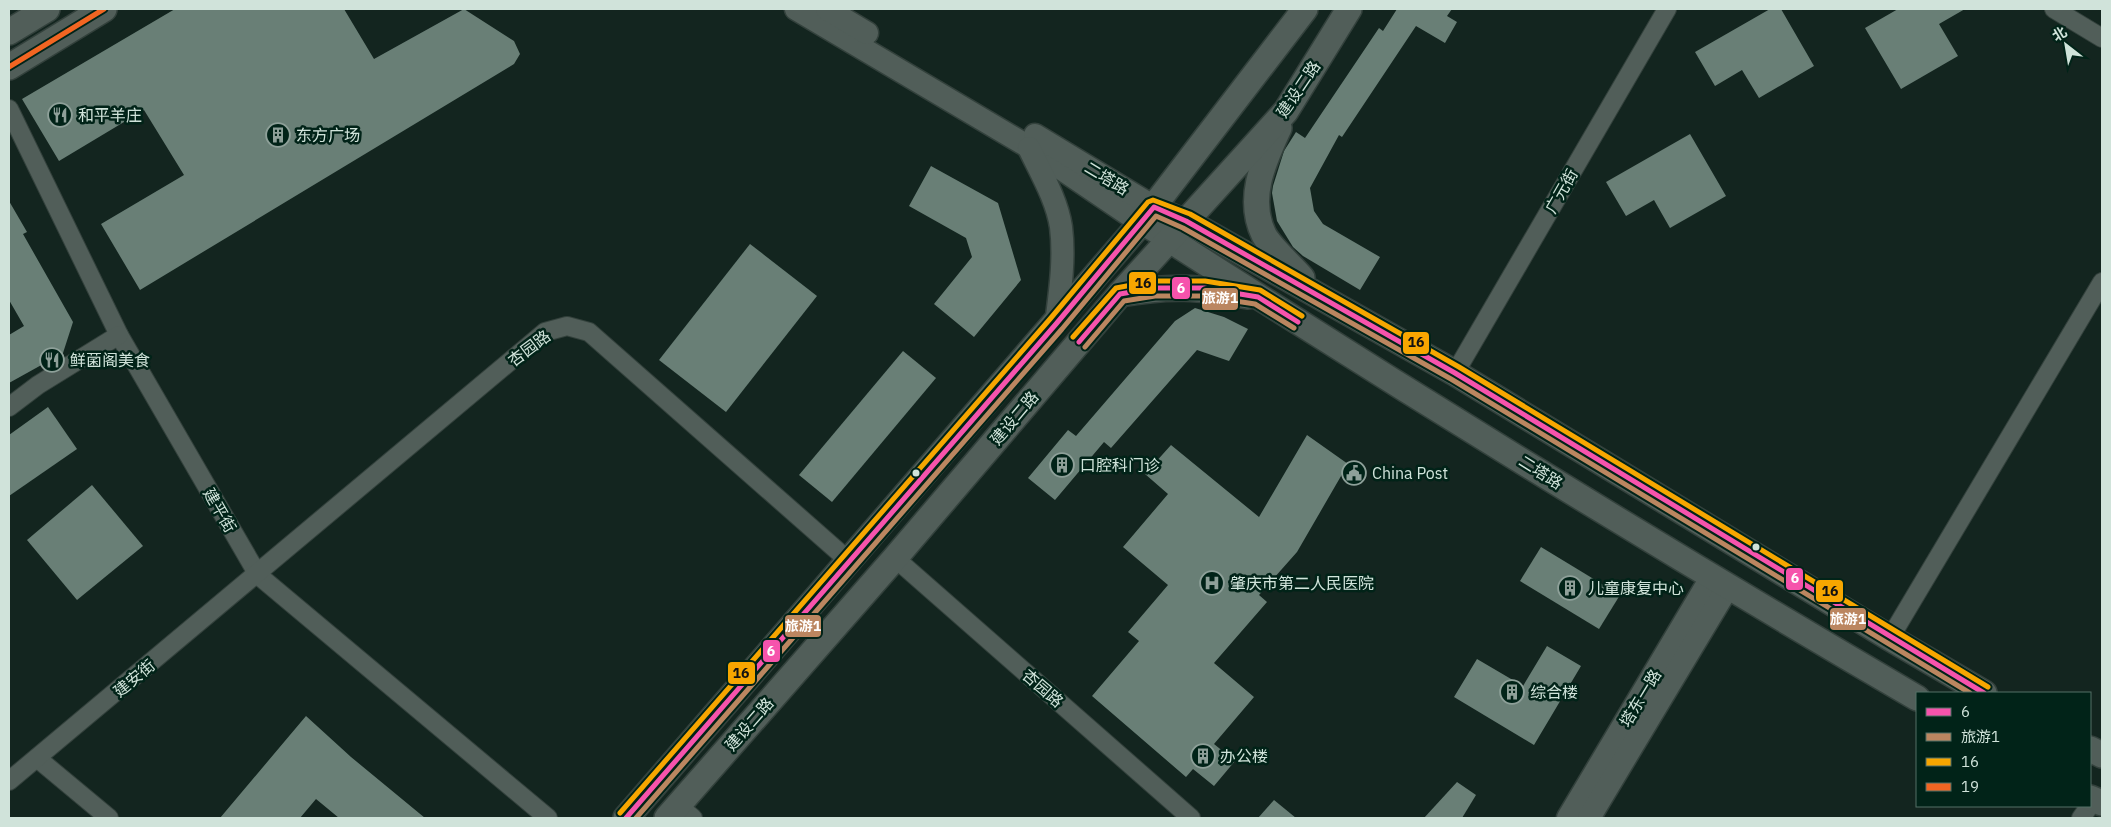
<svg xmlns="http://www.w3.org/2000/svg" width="2111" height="827" font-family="'IBM Plex Sans','Noto Sans SC',sans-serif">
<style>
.building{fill:#697f76}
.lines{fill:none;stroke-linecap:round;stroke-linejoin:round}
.minor-casing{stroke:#33413c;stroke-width:20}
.tertiary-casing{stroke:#33413c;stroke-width:25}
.secondary-casing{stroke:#33413c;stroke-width:28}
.minor{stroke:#515e59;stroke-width:18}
.tertiary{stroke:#515e59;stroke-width:22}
.secondary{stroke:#515e59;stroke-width:25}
.bus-1-casing{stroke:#012318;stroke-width:9}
.bus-2-casing{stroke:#012318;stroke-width:9}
.bus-3-casing{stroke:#012318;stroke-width:9}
.bus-4-casing{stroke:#012318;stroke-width:9}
.bus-1{stroke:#f653ac;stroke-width:5}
.bus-2{stroke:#bb8660;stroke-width:5}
.bus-3{stroke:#f7a600;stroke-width:5}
.bus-4{stroke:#f26522;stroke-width:5}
.bus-dot{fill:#d0e3da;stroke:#012318;stroke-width:2}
.labels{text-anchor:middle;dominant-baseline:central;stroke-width:5;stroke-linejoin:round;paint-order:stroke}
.street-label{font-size:16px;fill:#d0e3da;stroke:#012318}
.poi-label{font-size:16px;fill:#d0e3da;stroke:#012318;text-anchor:start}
.line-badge{stroke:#012318;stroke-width:2}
.badge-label{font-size:14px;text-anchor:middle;font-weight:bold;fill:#fff}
.pale-badge-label{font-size:14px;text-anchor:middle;font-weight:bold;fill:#111}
</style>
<rect width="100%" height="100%" fill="#13251f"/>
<g class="building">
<path d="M175,9H344L374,59L464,9L514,41L520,54L514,64L140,290L101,224L184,175L144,110L59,161L22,99Z"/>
<path d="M1397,9H1452L1447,16L1457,22L1445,43L1416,26L1342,137L1339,135L1310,188L1314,211L1323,224L1380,257L1360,290L1303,256L1293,247L1277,221L1272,193L1273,186L1284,151L1296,132L1305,138L1379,28L1383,31Z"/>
<path d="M1770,9H1781L1814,66L1759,98L1742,70L1715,86L1695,52Z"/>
<path d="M1898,9H1965L1939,24L1958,56L1901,89L1865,28Z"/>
<path d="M1690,134L1726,196L1670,228L1654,200L1626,216L1606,182Z"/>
<path d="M931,166L998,203L1021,280L974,337L934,304L972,257L966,238L909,206Z"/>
<path d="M9,201L27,232L23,234L73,322L63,353L9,383V335L24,326L9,300Z"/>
<path d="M750,244L817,296L726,412L659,360Z"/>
<path d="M1195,308L1224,317L1248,329L1229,361L1197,350L1111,448L1104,442L1055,500L1028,478L1068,430L1076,436L1175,321Z"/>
<path d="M903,351L936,378L832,502L799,475Z"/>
<path d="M48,407L77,449L9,496V435Z"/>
<path d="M1307,435L1348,464L1297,552L1259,595L1267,602L1214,663L1254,697L1214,744L1235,761L1214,786L1193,769L1186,777L1092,696L1139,641L1128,632L1168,585L1123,547L1168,494L1145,474L1171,445L1259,517Z"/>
<path d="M92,485L143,546L77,600L27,540Z"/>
<path d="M1541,547L1620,595L1599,629L1520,581Z"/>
<path d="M1547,646L1581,666L1534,745L1454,697L1477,659L1523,686Z"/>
<path d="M306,716L351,757L425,818H339L316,799L300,818H220Z"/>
<path d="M1457,782L1476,795L1462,818H1424Z"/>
<path d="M1274,800L1296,818H1258Z"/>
</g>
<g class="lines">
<g class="minor-casing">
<g id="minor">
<path d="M2054,9L2102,38"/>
<path d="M9,109L119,335L258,575L548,818"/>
<path d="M1455,373L1667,9"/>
<path d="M9,407L38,385L119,335"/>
<path d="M895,558L1191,818"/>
<path d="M1890,638L2102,282"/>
<path d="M37,758L109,818"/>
<path d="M9,781L545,332L567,326L589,332L849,561"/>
<path d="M678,805L693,818"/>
<path d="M2081,818L2094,800"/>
</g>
</g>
<g class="tertiary-casing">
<g id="tertiary">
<path d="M796,9L1029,147L1141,223L1170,240"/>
<path d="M827,9L867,33"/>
<path d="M1035,135L1154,207L1186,221"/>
<path d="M1029,148C1041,173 1057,200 1061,227C1065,259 1060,292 1056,324"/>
<path d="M1568,818L1711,578"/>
<path d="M1589,818L1728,587"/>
</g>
</g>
<g class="secondary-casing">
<g id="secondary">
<path d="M9,32L47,9"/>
<path d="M9,67L104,9"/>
<path d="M1279,128C1264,161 1246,198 1264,235C1271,248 1292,266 1302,278"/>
<path d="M1186,221L1455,373L1890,638L1984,693"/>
<path d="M1170,240C1416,398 1665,551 1917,698"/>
<path d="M1120,294C1171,285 1198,287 1248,296"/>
<path d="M2090,749L2102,755"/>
<path d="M2090,798L2102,803"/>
<path d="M626,818L1141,223L1305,9"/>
<path d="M667,818L895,558L1120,294L1286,111L1349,9"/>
</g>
</g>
<use href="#minor" class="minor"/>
<use href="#tertiary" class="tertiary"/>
<use href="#secondary" class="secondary"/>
<g class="bus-1-casing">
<g id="bus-1">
<path d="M1079,342L1120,294L1154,288H1204L1258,297L1298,322"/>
<path d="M626,818L1056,324L1154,207L1186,221L1455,373L1984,693"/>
</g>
</g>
<g class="bus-2-casing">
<g id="bus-2">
<path d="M1085,347L1124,301L1155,296H1203L1255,304L1294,328"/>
<path d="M636,818L1062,329L1156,216L1183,228L1451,379L1970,693"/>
</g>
</g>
<g class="bus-3-casing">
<g id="bus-3">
<path d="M1073,337L1116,288L1153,281H1205L1260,290L1302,316"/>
<path d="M620,813L1050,319L1148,202L1153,200L1190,214L1459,367L1988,687"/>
</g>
</g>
<g class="bus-4-casing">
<path id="bus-4" d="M9,67L104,9"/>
</g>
<use href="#bus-1" class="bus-1"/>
<use href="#bus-2" class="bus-2"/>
<use href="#bus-3" class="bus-3"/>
<use href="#bus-4" class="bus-4"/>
</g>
<defs>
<g id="restaurant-ring" transform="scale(1.25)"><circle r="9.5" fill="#012318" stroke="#8ea099" stroke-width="1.5"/><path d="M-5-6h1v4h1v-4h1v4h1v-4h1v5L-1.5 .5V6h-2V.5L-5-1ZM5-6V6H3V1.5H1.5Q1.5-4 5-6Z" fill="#8ea099"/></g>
<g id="building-ring" transform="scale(1.25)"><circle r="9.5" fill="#012318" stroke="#8ea099" stroke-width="1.5"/><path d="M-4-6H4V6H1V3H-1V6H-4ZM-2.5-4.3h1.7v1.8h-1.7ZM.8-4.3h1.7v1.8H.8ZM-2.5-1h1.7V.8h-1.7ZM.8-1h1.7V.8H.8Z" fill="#8ea099"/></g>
<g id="civic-ring" transform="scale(1.25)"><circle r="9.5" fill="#012318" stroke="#8ea099" stroke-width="1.5"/><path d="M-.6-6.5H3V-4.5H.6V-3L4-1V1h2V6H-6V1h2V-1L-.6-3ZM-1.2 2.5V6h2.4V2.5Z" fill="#8ea099"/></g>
<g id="hospital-ring" transform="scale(1.25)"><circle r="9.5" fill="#012318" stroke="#8ea099" stroke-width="1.5"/><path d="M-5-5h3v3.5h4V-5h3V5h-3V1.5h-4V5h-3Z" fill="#8ea099"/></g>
</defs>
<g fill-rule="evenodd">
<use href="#restaurant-ring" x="60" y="115"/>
<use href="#building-ring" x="278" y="135"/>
<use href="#restaurant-ring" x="52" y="360"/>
<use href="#building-ring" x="1062" y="465"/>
<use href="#civic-ring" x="1354" y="473"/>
<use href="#hospital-ring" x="1212" y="583"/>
<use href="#building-ring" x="1570" y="588"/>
<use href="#building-ring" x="1512" y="692"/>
<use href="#building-ring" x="1203" y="756"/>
</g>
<g class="bus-dot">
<circle cx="916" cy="473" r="4.5"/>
<circle cx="1756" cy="547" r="4.5"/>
</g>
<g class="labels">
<g class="street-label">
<text transform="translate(1298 89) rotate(-56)">建设二路</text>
<text transform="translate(1107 178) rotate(31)">二塔路</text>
<text transform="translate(1561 191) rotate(-60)">广元街</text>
<text transform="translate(529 348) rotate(-37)">杏园路</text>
<text transform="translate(1014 418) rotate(-50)">建设二路</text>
<text transform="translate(1541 472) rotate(32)">二塔路</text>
<text transform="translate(220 510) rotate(60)">建平街</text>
<text transform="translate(134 678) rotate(-40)">建安街</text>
<text transform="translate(1043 688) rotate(41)">杏园路</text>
<text transform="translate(1640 698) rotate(-59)">塔东一路</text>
<text transform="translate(749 724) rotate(-49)">建设二路</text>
</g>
<g class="poi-label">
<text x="78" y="115">和平羊庄</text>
<text x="296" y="135">东方广场</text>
<text x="70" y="360">鲜菌阁美食</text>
<text x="1080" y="465">口腔科门诊</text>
<text x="1372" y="473">China Post</text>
<text x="1230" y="583">肇庆市第二人民医院</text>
<text x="1588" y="588">儿童康复中心</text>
<text x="1530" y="692">综合楼</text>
<text x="1220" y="756">办公楼</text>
</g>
</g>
<g class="line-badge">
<rect x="1128" y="271" width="29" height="24" rx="5" fill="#f7a600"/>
<rect x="1171" y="276" width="20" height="24" rx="5" fill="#f653ac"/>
<rect x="1201" y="287" width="38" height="24" rx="5" fill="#bb8660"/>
<rect x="1402" y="331" width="28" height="24" rx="5" fill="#f7a600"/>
<rect x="1785" y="567" width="19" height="24" rx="5" fill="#f653ac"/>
<rect x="1815" y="579" width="29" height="24" rx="5" fill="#f7a600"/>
<rect x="1829" y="607" width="38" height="24" rx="5" fill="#bb8660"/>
<rect x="784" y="614" width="38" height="24" rx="5" fill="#bb8660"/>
<rect x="762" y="639" width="19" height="24" rx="5" fill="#f653ac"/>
<rect x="727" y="661" width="29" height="24" rx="5" fill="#f7a600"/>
</g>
<g class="badge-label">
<text x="1181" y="293">6</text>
<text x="1220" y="303">旅游1</text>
<text x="1795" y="583">6</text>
<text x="1848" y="624">旅游1</text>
<text x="803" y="631">旅游1</text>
<text x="771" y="656">6</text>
</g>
<g class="pale-badge-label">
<text x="1143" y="288">16</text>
<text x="1416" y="347">16</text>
<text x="1830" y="596">16</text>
<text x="741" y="678">16</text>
</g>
<rect width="2111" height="827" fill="none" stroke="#d0e3da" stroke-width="20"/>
<rect x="1916" y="692" width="175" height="115" fill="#012318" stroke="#547066"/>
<rect x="1926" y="708" width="25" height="8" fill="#f653ac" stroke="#547066"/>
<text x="1961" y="717" font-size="15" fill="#d0e3da">6</text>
<rect x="1926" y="733" width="25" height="8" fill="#bb8660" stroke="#547066"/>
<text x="1961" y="742" font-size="15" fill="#d0e3da">旅游1</text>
<rect x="1926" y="758" width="25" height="8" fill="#f7a600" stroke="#547066"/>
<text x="1961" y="767" font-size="15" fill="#d0e3da">16</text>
<rect x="1926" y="783" width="25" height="8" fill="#f26522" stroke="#547066"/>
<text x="1961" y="792" font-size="15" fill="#d0e3da">19</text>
<g transform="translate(2066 45) rotate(329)" stroke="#012318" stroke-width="4" paint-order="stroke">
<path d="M0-4L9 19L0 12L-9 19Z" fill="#d0e3da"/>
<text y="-8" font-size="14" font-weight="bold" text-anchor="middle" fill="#d0e3da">北</text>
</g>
</svg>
